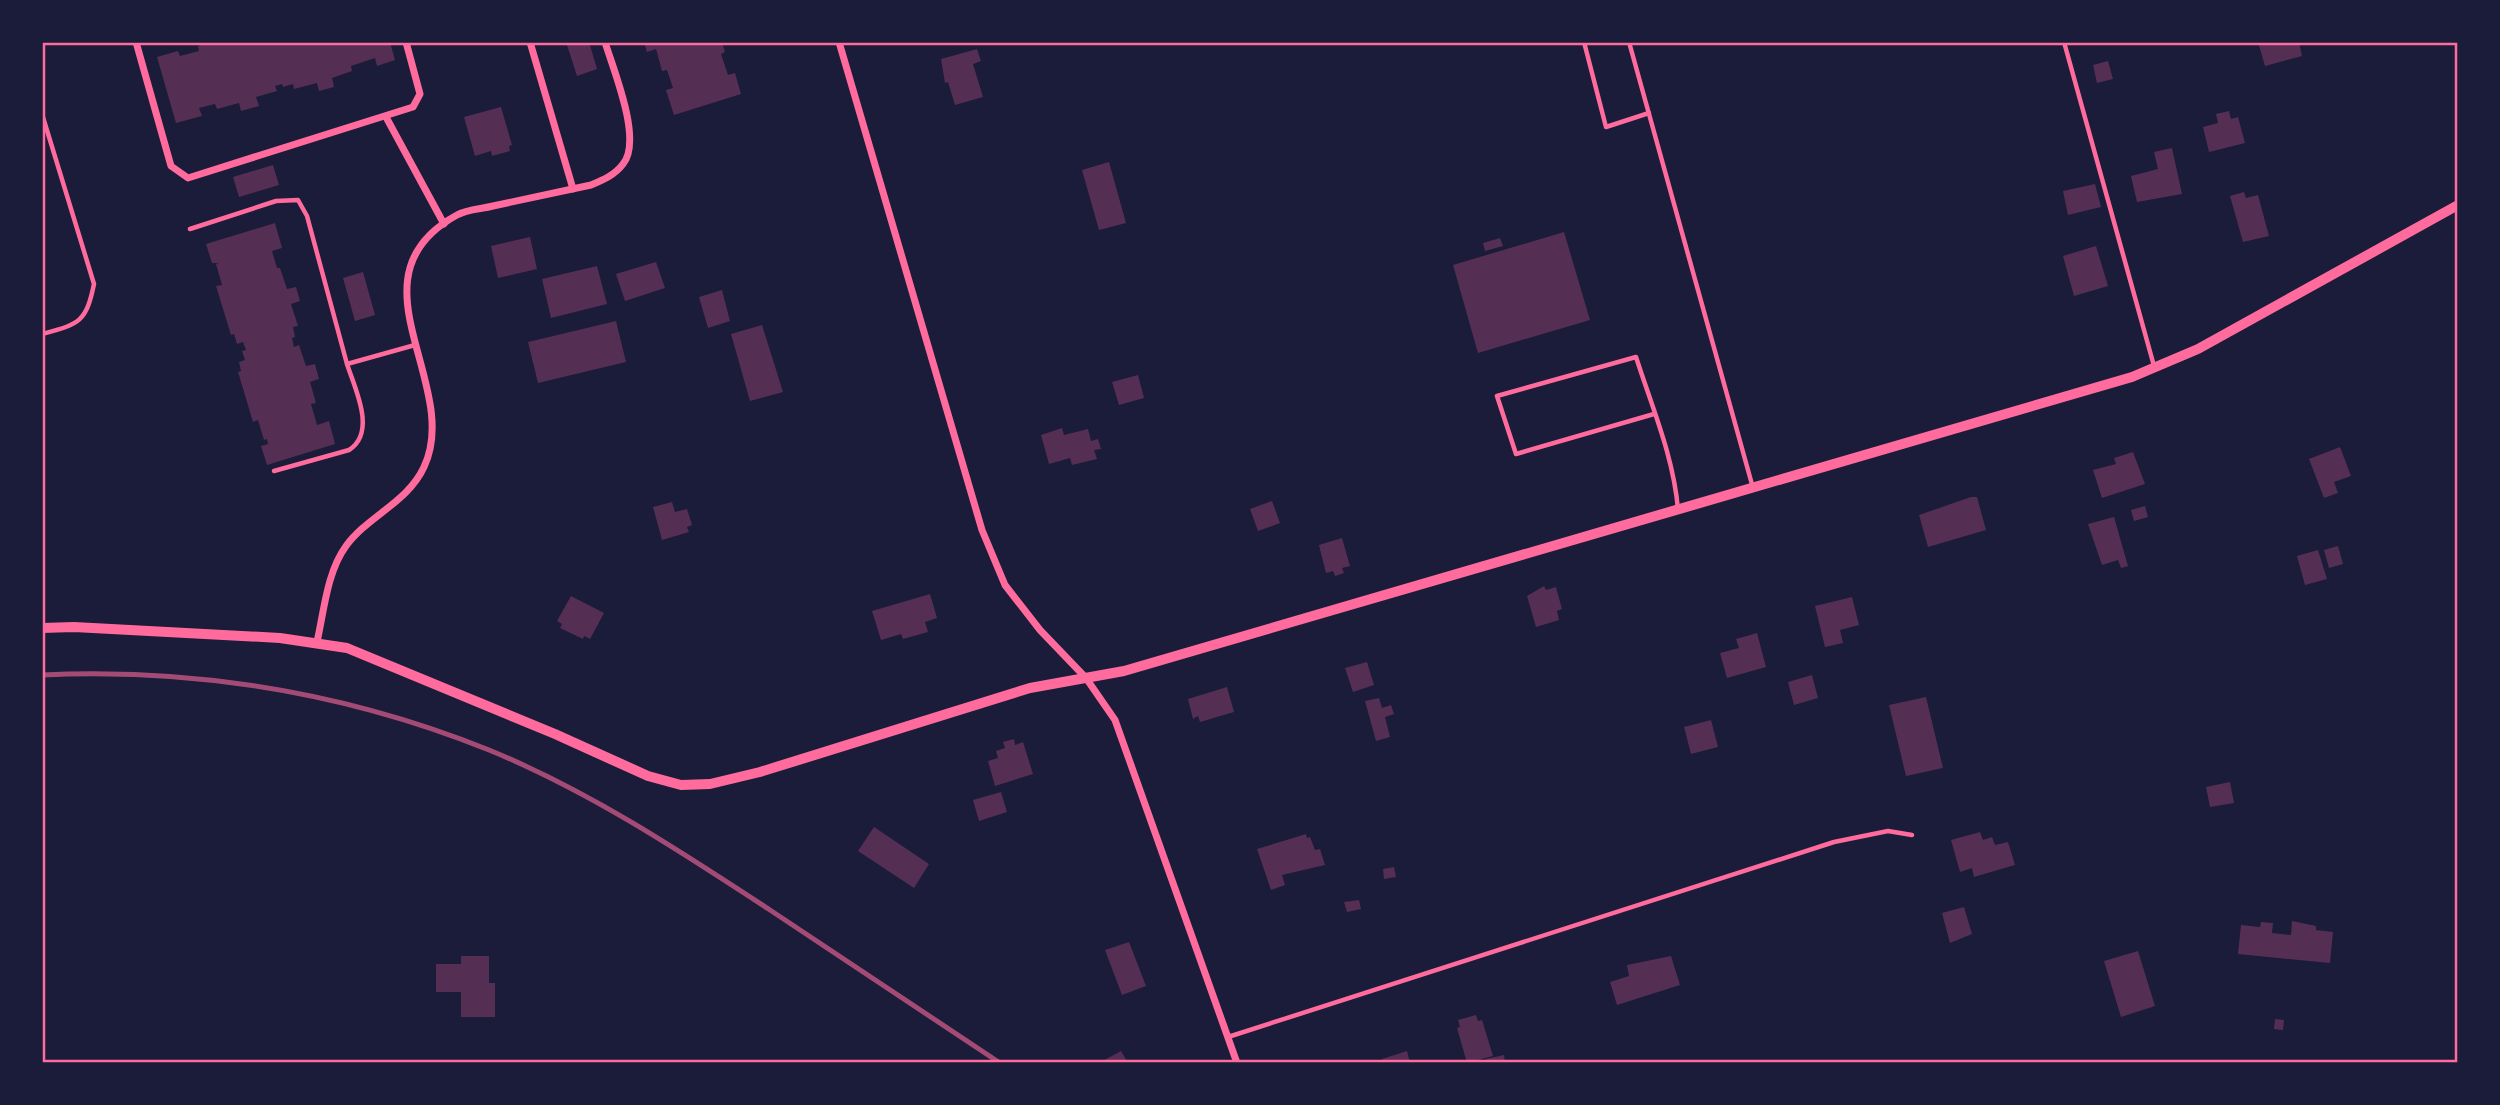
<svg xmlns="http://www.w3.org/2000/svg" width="2500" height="1105" font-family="Jost,sans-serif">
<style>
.building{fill:#542f53}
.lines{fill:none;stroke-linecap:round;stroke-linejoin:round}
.service{stroke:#ff6b9d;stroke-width:4.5}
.minor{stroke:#ff6b9d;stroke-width:7}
.tertiary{stroke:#ff6b9d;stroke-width:10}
.rail{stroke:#a44b75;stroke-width:5}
.neatline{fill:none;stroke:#ff6b9d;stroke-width:2.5}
</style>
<rect width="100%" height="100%" fill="#1b1b3a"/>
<g class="building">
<path d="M211,42H390L395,60L377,66L375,58L351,66L352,71L332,78L334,87L319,91L317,83L294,89L293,84L283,87L282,84L275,86L277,91L256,97L259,106L241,111L239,103L217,109L215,104L199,108L202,116L176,123L157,57L178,51L180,56L199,51L198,46Z"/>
<path d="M566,42H589L597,69L577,76Z"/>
<path d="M644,42H722L725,52L721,54L728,75L735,73L741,94L674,115L666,90L673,88L667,70L662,71L656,49L647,52Z"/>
<path d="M2258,42H2299L2302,56L2265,66Z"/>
<path d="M977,49L981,61L973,64L983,97L955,105L948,82L945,83L941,59Z"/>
<path d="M2108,61L2113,79L2097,83L2093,65Z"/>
<path d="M501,107L512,145L509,146L510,151L492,156L491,151L475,156L464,117Z"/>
<path d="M2229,111L2231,119L2238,117L2245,143L2209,152L2203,127L2218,123L2216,114Z"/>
<path d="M2172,148L2182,194L2137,202L2131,176L2158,169L2154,152Z"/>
<path d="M1109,162L1126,223L1099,230L1082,170Z"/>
<path d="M273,165L279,185L239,197L233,177Z"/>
<path d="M2095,184L2101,207L2068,215L2063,191Z"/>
<path d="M2244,192L2246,198L2258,195L2269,236L2243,242L2230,196Z"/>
<path d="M275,223L282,248L272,251L277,268H280L287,289L296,287L300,301L291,304L298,326L293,327L295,337L292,338L294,347L299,345L306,366L315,364L319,379L310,382L316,403L311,404L317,425L329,421L335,444L267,465L261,446L268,444L267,439L264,440L258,420L253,422L238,372L241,371L239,362L245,360L242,351L246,350L243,342L237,344L234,334L231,335L216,286L222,285L216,264L219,263H212L206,244Z"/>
<path d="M1564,232L1590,320L1478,353L1453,265Z"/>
<path d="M530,237L537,269L498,278L491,246Z"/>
<path d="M1500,238L1503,246L1485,251L1483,243Z"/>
<path d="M2096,246L2108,286L2074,296L2063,256Z"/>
<path d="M656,262L665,288L625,301L616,274Z"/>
<path d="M597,266L607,304L551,318L542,279Z"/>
<path d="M363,272L375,315L355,321L343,278Z"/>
<path d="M722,290L730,321L708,328L699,297Z"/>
<path d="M616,321L626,362L538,383L528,342Z"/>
<path d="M762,325L783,392L750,401L731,334Z"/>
<path d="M1138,375L1144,398L1119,405L1112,382Z"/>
<path d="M1062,428L1064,435L1088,429L1091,441L1098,439L1101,449L1094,450L1097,459L1072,465L1070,458L1049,464L1041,435Z"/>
<path d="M2340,447L2351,476L2334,482L2338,493L2324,498L2309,459Z"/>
<path d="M2133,452L2145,484L2102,498L2093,470L2116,464L2114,458Z"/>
<path d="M1971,497H1977L1986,530L1928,547L1919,515Z"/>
<path d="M1272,501L1280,523L1258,531L1250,509Z"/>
<path d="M672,502L675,512L687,509L692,525L687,527L689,532L662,540L653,507Z"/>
<path d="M2145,506L2148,517L2134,521L2131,510Z"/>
<path d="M2114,517L2128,566L2121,568L2118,560L2102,565L2088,524Z"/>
<path d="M1342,538L1350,566L1342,568L1344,573L1335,576L1333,571L1326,573L1319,545Z"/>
<path d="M2338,546L2343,564L2329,568L2324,550Z"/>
<path d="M2318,550L2327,579L2305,585L2297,556Z"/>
<path d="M1544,586L1546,590L1556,587L1562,609L1557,611L1559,620L1536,627L1527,596Z"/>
<path d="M930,594L937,618L925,622L928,632L903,639L901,634L881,640L872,611Z"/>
<path d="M571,596L604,613L590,639L584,636L583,639L560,628L562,624L557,621Z"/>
<path d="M1852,597L1859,625L1840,630L1843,643L1825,647L1815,606Z"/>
<path d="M1757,633L1766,667L1727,678L1720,653L1739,648L1736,639Z"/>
<path d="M1367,662L1374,685L1353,692L1345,668Z"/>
<path d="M1812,675L1818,698L1794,705L1788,682Z"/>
<path d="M1227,687L1234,712L1200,722L1198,716L1193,719L1188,699Z"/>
<path d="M1926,697L1943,768L1906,776L1889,705Z"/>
<path d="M1379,698L1382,708L1391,705L1394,714L1385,717L1390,737L1376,741L1365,701Z"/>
<path d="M1711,720L1718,747L1691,754L1684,727Z"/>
<path d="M1014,739L1015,745L1023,742L1033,774L995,786L988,761L998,758L996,751L1005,748L1003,742Z"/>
<path d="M2230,782L2234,803L2210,807L2206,787Z"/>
<path d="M1001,792L1007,812L979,821L973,800Z"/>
<path d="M874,827L929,864L914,888L858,851Z"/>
<path d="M1980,832L1983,840L1992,837L1995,845L2008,842L2015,865L1974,877L1972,868L1960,872L1951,840Z"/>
<path d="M1306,834L1307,838L1310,837L1315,850L1320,849L1325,865L1282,875L1285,885L1271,890L1257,849Z"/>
<path d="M1394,867L1396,877L1384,879L1383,869Z"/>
<path d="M1359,900L1361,909L1347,912L1344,902Z"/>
<path d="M1964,907L1972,934L1950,943L1942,913Z"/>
<path d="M2292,921L2316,926V930L2333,932L2330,963L2238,954L2241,925L2260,927L2261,922L2273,923L2272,933L2291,935Z"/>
<path d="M1129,942L1146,986L1122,995L1105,950Z"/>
<path d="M2138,951L2155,1006L2121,1017L2104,961Z"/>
<path d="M461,956H489V983H495V1017H461V992H436V964H461Z"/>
<path d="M1671,956L1680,985L1617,1005L1610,982L1629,976L1627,965Z"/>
<path d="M1476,1015L1478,1021L1482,1020L1493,1056L1467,1063L1457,1028L1460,1027L1458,1020Z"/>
<path d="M2275,1019L2284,1020L2283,1030L2274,1029Z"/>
<path d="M1121,1051L1128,1063H1099Z"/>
<path d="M1407,1051L1410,1063H1383L1382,1059Z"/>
<path d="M1504,1055L1505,1063H1487L1486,1059Z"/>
</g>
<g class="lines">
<g class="service">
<path d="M1584,42L1606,127L1649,113"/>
<path d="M1629,42L1753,488"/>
<path d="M2064,42L2154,366"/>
<path d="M42,114L94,284C86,323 79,324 42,334"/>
<path d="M190,229L276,201L298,200L307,216L347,364"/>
<path d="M1654,414L1516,454L1497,396L1636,357C1652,407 1674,458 1678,510"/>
<path d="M274,471L349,450C377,432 355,389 347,364L415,345"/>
<path d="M1228,1037L1834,842L1888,831L1912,835"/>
</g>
<g class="minor">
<path d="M136,42L171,166L188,178L413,107L420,94L406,42"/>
<path d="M530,42L573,189"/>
<path d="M839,42L982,530L1005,585L1040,630L1086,678L1115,720L1237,1063"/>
<path d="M386,117L444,224"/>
<path d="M317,642C324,611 327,572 346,546C368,516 408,502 424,467C463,384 344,277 457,215C467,209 482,209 493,206C526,199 559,192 591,185C603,180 615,175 623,164C643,140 613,69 605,42"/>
</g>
<path class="tertiary" d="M42,628L74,627L280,638L347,648L555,734L648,776L681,785L710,784L760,772L1030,688L1124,671L2132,377L2198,349L2458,205"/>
<path class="rail" d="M42,675C195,668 347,693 489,750C589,791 680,851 770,910C846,961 923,1012 1000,1063"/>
</g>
<rect width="2500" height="1105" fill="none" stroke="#1b1b3a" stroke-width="88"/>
<rect x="44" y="44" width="2412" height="1017" class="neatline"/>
</svg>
